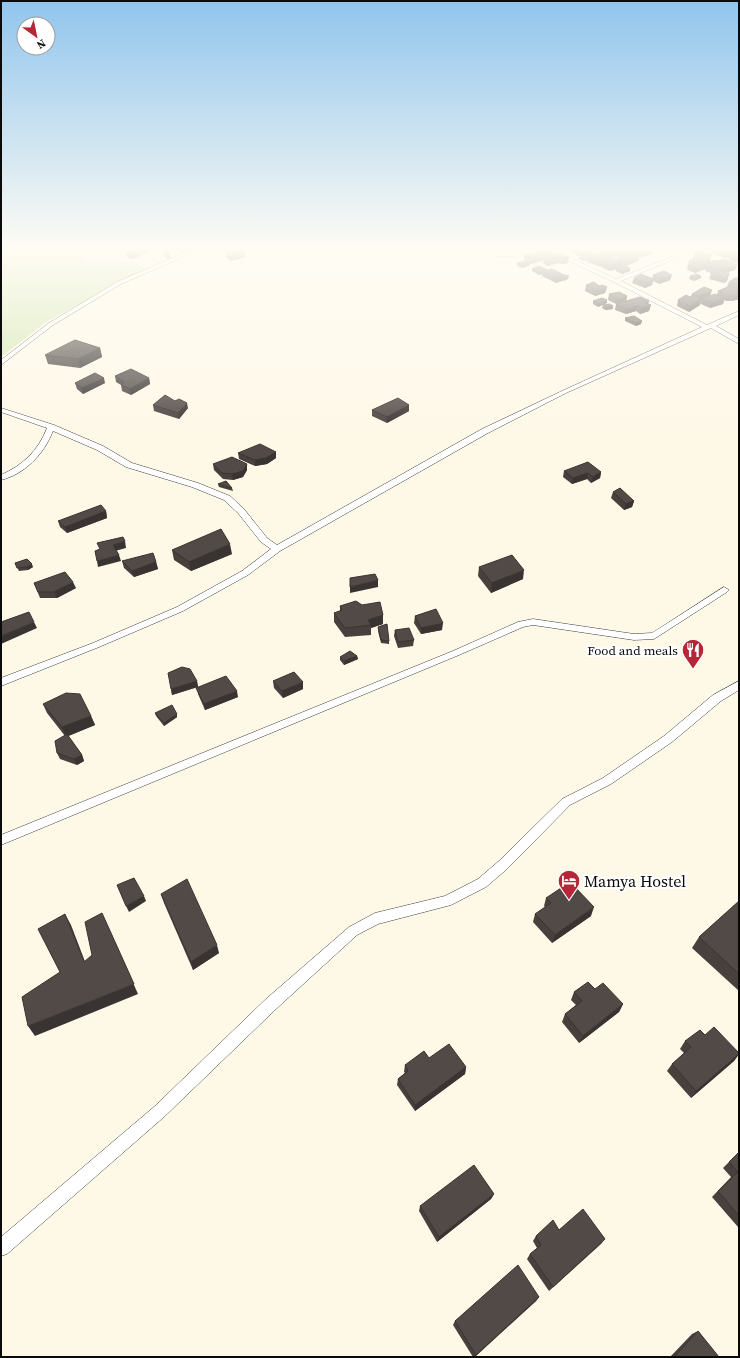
<svg xmlns="http://www.w3.org/2000/svg" width="740" height="1358" font-family="'Source Serif 4',serif">
<style>
.green{fill:#d2e7b3}
.lines{fill:none;stroke-linecap:round;stroke-linejoin:round}
.minor-casing{stroke:#3d3d3d;stroke-width:1}
.minor{fill:#fff;fill-rule:evenodd}
.wall{fill:#47403d;fill-rule:evenodd}
.shaded-wall{fill:#393432}
.building{fill:#524a47;stroke:#393432}
.labels{text-anchor:middle;dominant-baseline:central;stroke-width:4;stroke-linejoin:round;paint-order:stroke}
.poi-label{font-size:13px;fill:#0a0a0a;stroke:#fff;text-anchor:end}
.near-poi-label{font-size:16px;fill:#0a0a0a;stroke:#fff;text-anchor:start}
</style>
<rect width="100%" height="100%" fill="#fef8e7"/>
<path class="green" d="M1,247H87L90,248L84,260L132,261L147,270L108,289L46,322L1,357Z"/>
<g class="lines">
<g class="minor-casing">
<g id="minor">
<path d="M198,247H206L121,284L53,325L1,365V360L49,323L117,282Z"/>
<path d="M472,247C483,247 493,253 504,253C516,253 527,247 539,247C520,259 490,260 472,247Z"/>
<path d="M539,247H547L616,279L696,247H704L621,281L707,325L739,311V315L716,326L739,339V344L711,328L566,393L488,433L280,551L248,575L183,611L99,647L1,686V678L93,643L177,607L242,571L271,549L261,542L238,513L224,500L192,487L126,467L97,450L53,431C44,454 25,474 1,480V475C23,465 38,451 47,428L1,412V408L54,425L103,446L132,463L198,483L230,496L244,509L267,538L277,545L482,429L562,391L702,327L614,282Z"/>
<path d="M724,587L729,590L727,592L654,639L634,640L533,625L523,627L459,655L1,845V835L453,651L518,622L533,619L634,634L652,633Z"/>
<path d="M739,681V690L721,701L672,742L611,784L570,805L507,869L486,887L451,905L378,924L357,935L276,1009L165,1116L7,1254L1,1256V1237L155,1106L266,999L349,927L375,913L445,896L478,879L499,861L562,799L603,778L664,736L713,695Z"/>
</g>
</g>
<use href="#minor" class="minor"/>
</g>
<g class="wall">
<path d="M101,247L113,249L109,251L102,250Z"/>
<path d="M137,247H162L132,259L127,257L125,251Z"/>
<path d="M178,247L190,251L186,253L178,250Z"/>
<path d="M565,247H589L591,253H596L600,252H599L600,248L596,250L589,247H613L616,248L618,247H648L652,254L641,257L639,256L638,261L626,266L630,271L622,274L616,271V269L610,271L601,267V266H599L587,262V260L583,261L579,259V256L565,249ZM617,256V258H618V260L610,259V257L613,258Z"/>
<path d="M668,247H690L679,251Z"/>
<path d="M710,248L731,249L730,250L732,251V252H739V264L729,261L730,259L728,258L729,257L725,258L709,253Z"/>
<path d="M163,251L170,256L171,258L167,259L163,254Z"/>
<path d="M236,251L245,252L246,257L230,261L226,257V252Z"/>
<path d="M556,252L568,263L562,264L558,263L547,266L543,263L544,260L531,264H530V265L522,268L517,266V263L525,261L524,260V255L552,253Z"/>
<path d="M694,254H712L710,262L735,270L728,272L727,281L724,283L709,279L711,273L705,271V269L695,273L687,270L689,261L693,259Z"/>
<path d="M532,269L547,270L568,279L556,283L542,276V274L539,275L532,271Z"/>
<path d="M653,275H672L670,280L659,284L653,281L652,285L645,288L632,283L634,278L652,279Z"/>
<path d="M690,276L701,278L694,281L689,279Z"/>
<path d="M739,278V299L732,301H726L724,300L723,304L710,308L701,304L702,300L700,305L689,312L677,306L678,300L690,297L691,296L692,294L710,296L717,295L718,291L728,287H727L729,282Z"/>
<path d="M586,285L599,286L607,287L605,293L595,296L585,291Z"/>
<path d="M609,294L627,296L626,301L648,304L651,305L649,311L640,314L636,311L626,314L615,310L616,304L608,300Z"/>
<path d="M593,301L607,303L598,307L593,304Z"/>
<path d="M603,305L613,309L605,310L602,308Z"/>
<path d="M625,318L641,324L636,326L625,321Z"/>
<path d="M100,348L102,357L80,368L48,364L45,355Z"/>
<path d="M115,376L149,378L150,384L131,395L122,391L121,385L116,382Z"/>
<path d="M75,383H105L83,394L77,389Z"/>
<path d="M153,405L188,408L179,419L154,411Z"/>
<path d="M409,405V411L387,423L372,416V410Z"/>
<path d="M276,452V458L267,464L255,466L239,459L238,453Z"/>
<path d="M213,464L247,470L243,477L233,480L223,479L214,470Z"/>
<path d="M564,471L601,472L600,478L591,483L587,479L572,484L563,477Z"/>
<path d="M218,484L232,488L233,491L219,487Z"/>
<path d="M613,492L634,501L632,507L624,510L611,498Z"/>
<path d="M106,511L107,518L67,533L60,527L58,521Z"/>
<path d="M172,550L232,554L191,571L174,560Z"/>
<path d="M122,561L156,562L158,569L134,577L124,568Z"/>
<path d="M15,563L33,567L28,570L19,571Z"/>
<path d="M479,567L523,579L491,593L478,576Z"/>
<path d="M34,583L76,588L57,598H40Z"/>
<path d="M362,605L383,615V624L371,628V635L345,637L334,622V613L340,611V606Z"/>
<path d="M415,616L442,630L421,634L414,623Z"/>
<path d="M378,627L389,641V644L381,643L378,631Z"/>
<path d="M395,630L414,640L413,646L398,648L394,636Z"/>
<path d="M357,656L358,659L344,665L340,660V657Z"/>
<path d="M197,681L198,687L238,697L205,710L198,694L197,687L172,695L171,689Z"/>
<path d="M273,681L303,689L283,698L274,688Z"/>
<path d="M43,704L91,716L95,725L68,736L82,755L84,761L77,765L60,759L57,753L65,736L47,713Z"/>
<path d="M155,713L177,717L164,726L156,716Z"/>
<path d="M161,894L219,953L193,970L164,903Z"/>
<path d="M546,898L591,916L552,943L533,922L535,914L545,907L544,906Z"/>
<path d="M739,901V991L692,948L699,937Z"/>
<path d="M574,992L623,1004L619,1012L579,1043L562,1022L565,1014L576,1005L571,1000Z"/>
<path d="M705,1035L739,1054L734,1061L691,1098L667,1071L672,1064L684,1053L680,1049L685,1041Z"/>
<path d="M429,1058L466,1067L465,1074L415,1111L397,1085L398,1079L405,1073L404,1072L405,1065Z"/>
<path d="M739,1152V1227H738L712,1197L731,1177L723,1168Z"/>
<path d="M494,1194L491,1199L437,1242L419,1211L420,1206Z"/>
<path d="M559,1230L605,1239L549,1291L527,1259L530,1254L537,1248L533,1241L536,1236Z"/>
<path d="M539,1297L536,1301L475,1357H473L453,1325L455,1321Z"/>
<path d="M698,1331L719,1357H670L692,1334Z"/>
</g>
<g class="shaded-wall">
<path d="M112,247L113,249L109,251V249Z"/>
<path d="M148,247H162L132,259L131,254Z"/>
<path d="M597,247H600V248L596,250Z"/>
<path d="M680,247H690L679,251Z"/>
<path d="M591,248L590,253L580,256L581,251Z"/>
<path d="M625,248L624,254L618,252L617,256L613,258L614,253Z"/>
<path d="M190,249V251L186,253V250Z"/>
<path d="M653,249L652,254L641,257L642,252Z"/>
<path d="M731,249L730,252L732,251L731,253H730L729,257L725,258L726,253L729,250Z"/>
<path d="M245,252L246,257L230,261L229,255Z"/>
<path d="M548,254L547,259L544,258V260L531,264L532,259Z"/>
<path d="M712,254L707,268H705V269L695,273L696,268L707,264L708,259V256Z"/>
<path d="M611,255L610,260L602,262L601,266H599L602,257Z"/>
<path d="M167,256H170L171,258L167,259Z"/>
<path d="M640,256L638,261L626,266L628,261Z"/>
<path d="M559,257L558,263L547,266L548,260Z"/>
<path d="M569,257L568,263L562,264L563,259Z"/>
<path d="M588,257L587,260L583,261L584,258Z"/>
<path d="M530,262V265L522,268V265Z"/>
<path d="M622,262L621,267L616,268V269L610,271L611,265Z"/>
<path d="M737,265L735,270L724,273L726,268Z"/>
<path d="M630,268V271L622,274L623,271Z"/>
<path d="M543,272L542,274L539,275L540,273Z"/>
<path d="M564,275L563,280L556,283V278Z"/>
<path d="M672,275L670,280L659,284L660,279Z"/>
<path d="M729,275L727,281L724,283L725,278Z"/>
<path d="M569,276L568,279L564,281V278Z"/>
<path d="M701,276V278L694,281L695,278Z"/>
<path d="M653,279L652,285L645,288L646,283Z"/>
<path d="M607,287L605,293L595,296L596,291Z"/>
<path d="M712,290L710,296L702,298L700,305L689,312L690,306L698,302L699,296Z"/>
<path d="M739,290L738,294H739V299L732,301L736,292Z"/>
<path d="M627,296L626,302L617,305L619,300Z"/>
<path d="M725,298L723,304L710,308L712,303Z"/>
<path d="M607,300V303L598,307L599,304Z"/>
<path d="M649,301L648,306L651,305L649,311L640,314L642,308L645,303Z"/>
<path d="M613,306V309L605,310L606,307Z"/>
<path d="M637,306L636,311L626,314L627,309Z"/>
<path d="M642,321L641,324L636,326V323Z"/>
<path d="M100,348L102,357L80,368L78,359Z"/>
<path d="M104,378L105,383L83,394L82,388Z"/>
<path d="M149,378L150,384L131,395L130,389Z"/>
<path d="M187,403L188,408L179,419L178,413Z"/>
<path d="M409,405V411L387,423V417Z"/>
<path d="M276,452V458L267,464L255,466V460Z"/>
<path d="M247,464V470L243,477L233,480L232,474Z"/>
<path d="M601,472L600,478L591,483L593,477Z"/>
<path d="M588,473L587,479L572,484L573,478Z"/>
<path d="M634,501L632,507L624,510L626,504Z"/>
<path d="M106,511L107,518L67,533L65,527Z"/>
<path d="M125,541L126,548L115,551L113,545Z"/>
<path d="M230,544L232,554L191,571L189,562Z"/>
<path d="M119,555L121,561L98,567L97,561Z"/>
<path d="M156,562L158,569L134,577L132,571Z"/>
<path d="M32,564L33,567L28,570L27,567Z"/>
<path d="M524,570L523,579L491,593L492,583Z"/>
<path d="M378,580V587L350,593V587Z"/>
<path d="M73,582L76,588L57,598L54,592Z"/>
<path d="M383,615V624L371,628V625L368,620Z"/>
<path d="M34,622L37,628L1,644V636Z"/>
<path d="M443,623L442,630L421,634V628Z"/>
<path d="M357,656L358,659L344,665V661Z"/>
<path d="M197,681L198,687L172,695L171,689Z"/>
<path d="M303,682V689L283,698L282,691Z"/>
<path d="M237,691L238,697L205,710L204,704Z"/>
<path d="M177,714V717L164,726V723Z"/>
<path d="M91,716L95,725L66,737L62,727Z"/>
<path d="M82,755L84,761L77,765L74,759Z"/>
<path d="M144,896L146,901L129,912L126,906Z"/>
<path d="M594,907L591,916L552,943L555,935Z"/>
<path d="M102,913L138,994L35,1036L28,1026L134,984Z"/>
<path d="M65,914L71,925L89,972L84,962Z"/>
<path d="M217,945L219,953L193,970L191,962Z"/>
<path d="M623,1004L619,1012L579,1043L583,1036Z"/>
<path d="M739,1054L734,1061L691,1098L696,1091Z"/>
<path d="M466,1067L465,1074L415,1111V1105Z"/>
<path d="M494,1194L491,1199L437,1242L439,1237Z"/>
<path d="M605,1239L601,1244L549,1291L553,1287Z"/>
<path d="M539,1297L536,1301L474,1357L476,1355Z"/>
</g>
<g class="building">
<path d="M102,247H112L109,249Z"/>
<path d="M137,247H148L131,254L125,251Z"/>
<path d="M178,247H186L190,249L186,250Z"/>
<path d="M573,247H589L591,248L581,251Z"/>
<path d="M602,247H613L616,248L618,247H623L625,248L614,253Z"/>
<path d="M630,247H648L653,249L642,252Z"/>
<path d="M711,247H725L731,249L729,250L732,251L726,253L710,248Z"/>
<path d="M234,249L236,251L241,249L245,252L229,255L226,252Z"/>
<path d="M167,250L170,256H167L163,251Z"/>
<path d="M542,250L552,253L556,252L569,257L563,259L559,257L548,260L544,258L554,255L548,254L532,259L524,255Z"/>
<path d="M626,250L640,256L628,261L618,258L622,256L629,257L618,252Z"/>
<path d="M603,251L611,255L602,257L606,259L600,261L588,256Z"/>
<path d="M699,251L712,254L708,256L711,258L708,259L694,254Z"/>
<path d="M737,251L739,252V258L731,256L735,254L730,253Z"/>
<path d="M593,252L596,253L584,258L579,256Z"/>
<path d="M613,258L622,262L611,265L602,262Z"/>
<path d="M697,258L709,263L696,268L688,265L695,263L689,261Z"/>
<path d="M724,259L737,265L726,268L710,262L714,260L719,261Z"/>
<path d="M526,261L530,262L522,265L517,263Z"/>
<path d="M624,265L630,268L623,271L616,268Z"/>
<path d="M539,266L547,270L543,271V272L540,273L532,269Z"/>
<path d="M710,267L719,270L715,271L705,268Z"/>
<path d="M552,269L564,275L556,278L543,271Z"/>
<path d="M728,270L729,275L725,278L710,273Z"/>
<path d="M664,271L672,275L660,279L653,275Z"/>
<path d="M641,274L653,279L646,283L634,278Z"/>
<path d="M697,274L701,276L695,278L690,276Z"/>
<path d="M564,275H565L569,276L564,278Z"/>
<path d="M735,278H739V286L729,282Z"/>
<path d="M594,282L599,286L602,285L607,287L596,291L586,285Z"/>
<path d="M730,286L739,290L736,292L739,293V294L734,296H728L718,291Z"/>
<path d="M704,287L712,290L699,296L692,294Z"/>
<path d="M619,292L627,296L619,300L609,294Z"/>
<path d="M715,294L725,298L712,303L702,298Z"/>
<path d="M686,295L690,297L693,295L702,299L690,306L678,300Z"/>
<path d="M640,297L649,301L645,303L651,305L642,308L637,306L627,309L616,304Z"/>
<path d="M602,298L607,300L599,304L593,301Z"/>
<path d="M610,304L613,306L606,307L603,305Z"/>
<path d="M634,316L642,321L636,323L625,318Z"/>
<path d="M75,340L100,348L78,359L45,355Z"/>
<path d="M131,369L149,378L130,389L121,385L124,382L115,376Z"/>
<path d="M95,373L104,378L82,388L75,383Z"/>
<path d="M165,395L175,401L179,399L187,403L178,413L153,405Z"/>
<path d="M398,398L409,405L387,417L372,410Z"/>
<path d="M260,444L276,452L266,458L255,460L238,453Z"/>
<path d="M232,457L247,464L243,471L232,474L222,473L213,464Z"/>
<path d="M588,462L601,472L593,477L588,473L573,478L564,471Z"/>
<path d="M226,481L232,488L218,484Z"/>
<path d="M620,488L634,501L626,504L613,492Z"/>
<path d="M101,505L106,511L65,527L58,521Z"/>
<path d="M221,529L230,544L189,562L172,550Z"/>
<path d="M123,537L125,541L113,545L119,555L97,561L95,551L100,549L97,543Z"/>
<path d="M153,553L156,562L132,571L122,561Z"/>
<path d="M512,555L524,570L492,583L479,567Z"/>
<path d="M27,559L32,564L27,567L17,568L15,563Z"/>
<path d="M65,572L73,582L54,592H38L34,583Z"/>
<path d="M375,574L378,580L350,587V578Z"/>
<path d="M356,601L362,605L380,602L383,615L368,620L371,625L345,628L334,613L342,610L340,606Z"/>
<path d="M436,609L443,623L421,628L415,616Z"/>
<path d="M29,612L34,622L1,636V622Z"/>
<path d="M387,624L389,641L381,640L378,627Z"/>
<path d="M409,628L414,640L398,642L395,630Z"/>
<path d="M350,651L357,656L344,661L340,657Z"/>
<path d="M182,667L190,669L197,681L171,689L168,673Z"/>
<path d="M294,672L303,682L282,691L273,681Z"/>
<path d="M226,676L237,691L204,704L196,688Z"/>
<path d="M66,693L80,694L91,716L62,727L43,704Z"/>
<path d="M172,705L177,714L164,723L155,713Z"/>
<path d="M67,734L82,755L74,759L57,753L55,741Z"/>
<path d="M134,878L144,896L126,906L117,885Z"/>
<path d="M187,879L217,945L191,962L161,894Z"/>
<path d="M574,886L594,907L555,935L535,914L551,903L546,898L561,888L565,892Z"/>
<path d="M739,901V974L699,937Z"/>
<path d="M102,913L134,984L28,1026L22,997L60,972L38,929L65,914L84,962L92,955L85,922Z"/>
<path d="M588,982L595,989L603,983L623,1004L583,1036L565,1014L582,1001L574,992Z"/>
<path d="M714,1027L739,1053V1054L696,1091L672,1064L691,1047L685,1041L700,1030L705,1035Z"/>
<path d="M449,1044L466,1067L415,1105L398,1079L408,1071L405,1065L424,1051L429,1058Z"/>
<path d="M739,1152V1216L718,1191L738,1172L729,1162Z"/>
<path d="M474,1165L494,1194L439,1237L420,1206Z"/>
<path d="M583,1209L605,1239L553,1287L530,1254L541,1245L536,1236L553,1220L559,1230Z"/>
<path d="M518,1265L539,1297L476,1355L455,1321Z"/>
<path d="M698,1331L719,1357H674Z"/>
</g>
<linearGradient id="sky" x2="0" y2="1"><stop stop-color="#90c5ed"/><stop offset="0.57" stop-color="#fffcf4"/><stop offset="1" stop-color="#fffcf4" stop-opacity="0"/></linearGradient>
<rect width="740" height="437" fill="url(#sky)"/>
<defs>
<g id="restaurant-pin" transform="scale(1.15)"><path d="M0 17L-7.5 6A9.5 9.5 0 1 1 7.5 6Z" fill="#b52738" stroke="#fff"/><path d="M-5-6h1v4h1v-4h1v4h1v-4h1v5L-1.5 .5V6h-2V.5L-5-1ZM5-6V6H3V1.5H1.5Q1.5-4 5-6Z" fill="#fff"/></g>
<g id="hotel-pin" transform="scale(1.15)"><path d="M0 17L-7.5 6A9.5 9.5 0 1 1 7.5 6Z" fill="#b52738" stroke="#fff"/><path d="M-6-4.5h1.5V1H6V5H4.5V3h-9V5H-6ZM-4 0a1.8 1.8 0 1 1 3.6 0ZM.5 0V-2.5h3Q6-2.5 6 0Z" fill="#fff"/></g>
</defs>
<g fill-rule="evenodd">
<use href="#restaurant-pin" x="693" y="650"/>
<use href="#hotel-pin" x="569" y="881"/>
</g>
<g class="labels">
<g class="poi-label">
<text x="678" y="650">Food and meals</text>
</g>
<g class="near-poi-label">
<text x="584" y="881">Mamya Hostel</text>
</g>
</g>
<rect width="740" height="1358" fill="none" stroke="#0a0a0a" stroke-width="4"/>
<g transform="translate(36 36) rotate(147)"><circle r="19" fill="#ffffff" stroke="#9d9d9d"/>
<path d="M0-3L7 15L0 10L-7 15Z" fill="#b52738"/>
<text y="-6" font-size="11" font-weight="bold" text-anchor="middle" fill="#0a0a0a">N</text>
</g>
</svg>
